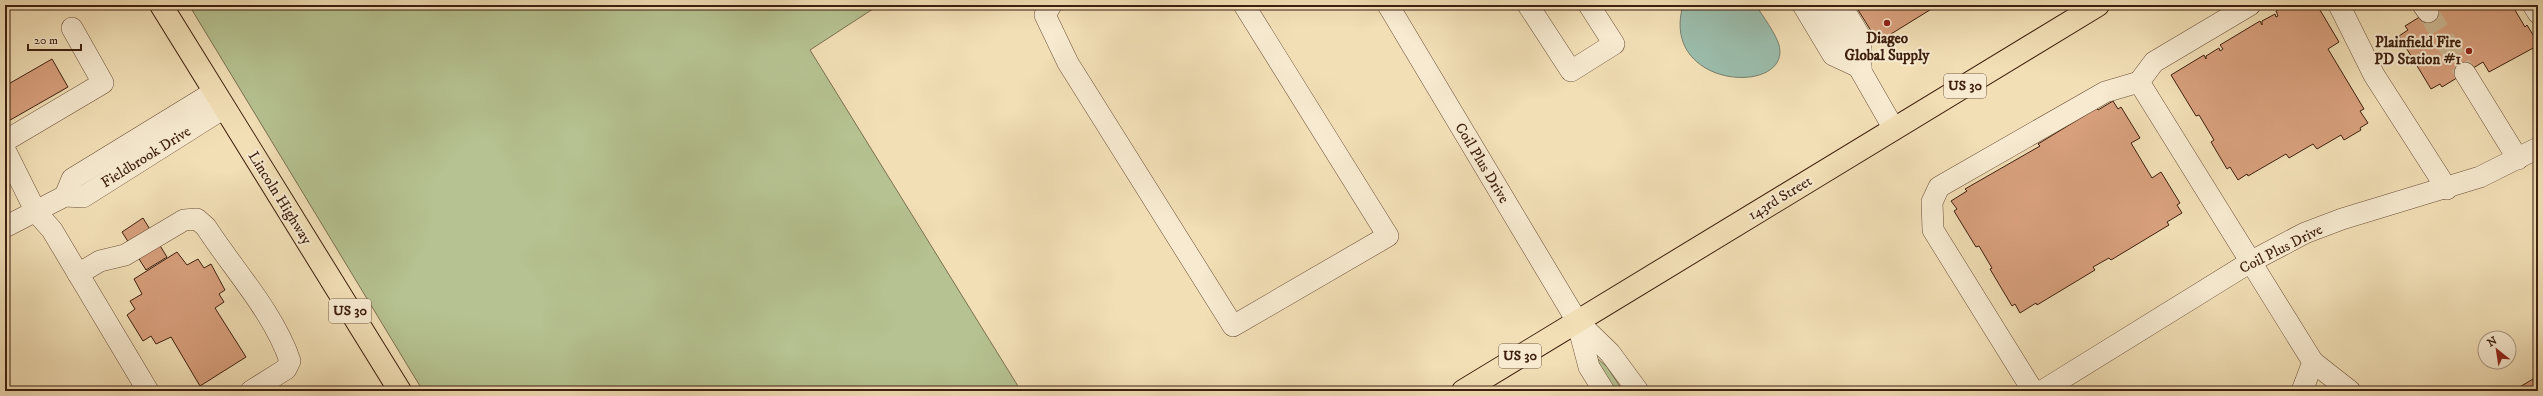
<svg xmlns="http://www.w3.org/2000/svg" width="2543" height="396" font-family="'IM FELL DW Pica',serif">
<style>
.green{fill:#b6c291;stroke:#7a7050}
.water{fill:#9bbdac;stroke:#767e6d}
.building{fill:#d8a07d;stroke:#3e1f0e}
.lines{fill:none;stroke-linecap:round;stroke-linejoin:round}
.minor-tunnel{stroke:#ceb994;stroke-width:21;stroke-dasharray:21 10;stroke-linecap:butt}
.minor-casing{stroke:#6b4f38;stroke-width:22}
.major-casing{stroke:#3e1f0e;stroke-width:24}
.minor{stroke:#f7ead0;stroke-width:21}
.major{stroke:#f2dfb6;stroke-width:22}
.poi-dot{fill:#8f2418;stroke:#f7ead0;stroke-width:1.5}
.labels{text-anchor:middle;dominant-baseline:central;stroke-width:4;stroke-linejoin:round;paint-order:stroke}
.shield{fill:#f7ead0;stroke:#765c48;stroke-width:1}
.shield-label{font-size:14px;font-weight:bold;fill:#3e1f0e}
.poi-label{font-size:15px;font-weight:bold;fill:#3e1f0e;stroke:#f7ead0}
.street-label{font-size:15px;fill:#3e1f0e;stroke:#f7ead0}
</style>
<rect width="100%" height="100%" fill="#f2dfb6"/>
<filter id="stains"><feTurbulence type="fractalNoise" baseFrequency=".005" numOctaves="4"/><feColorMatrix values="0 0 0 0 .2 0 0 0 0 .09 0 0 0 0 .02 0 0 0 .5 -.17"/></filter>
<radialGradient id="worn" r=".72"><stop offset=".6" stop-color="#630" stop-opacity="0"/><stop offset="1" stop-color="#630" stop-opacity=".3"/></radialGradient>
<g class="green">
<path d="M189,5H879L810,50L1021,391H423Z"/>
<path d="M1597,358L1607,367L1623,391H1613L1602,373Z"/>
</g>
<path class="water" d="M1683,5H1756C1763,17 1775,32 1779,45C1792,96 1659,90 1683,5Z"/>
<g class="building">
<path d="M1855,5H1938L1878,42Z"/>
<path d="M2286,5H2317L2339,42L2328,49L2364,109L2360,111L2368,123L2360,128L2361,130L2344,140L2341,135L2317,149L2313,144L2289,158L2286,154L2248,176L2247,174L2238,180L2230,167L2227,169L2211,142L2214,140L2199,115L2196,116L2171,75L2204,55L2206,59V56L2219,48L2220,51L2223,49L2220,45L2260,21L2262,25V21L2275,14L2276,17L2278,16L2276,11Z"/>
<path d="M2439,5H2512L2525,27L2527,25L2538,43L2537,46L2489,72L2483,62L2442,87L2440,84L2431,89L2399,36L2408,30L2405,26Z"/>
<path d="M52,59L68,87L5,123V86Z"/>
<path d="M2113,101L2118,109L2121,107L2140,138L2131,143L2152,178L2161,172L2180,203L2177,205L2182,213L2167,222L2169,225L2111,260L2109,258L2093,267L2095,270L2037,305L2036,303L2020,313L2015,304L2012,306L1990,269L1992,268L1979,246L1976,247L1954,211L1957,209L1951,201L1967,191L1965,189L2040,146L2038,144L2097,108L2098,110Z"/>
<path d="M143,218L167,257L146,270L122,232Z"/>
<path d="M177,252L187,265L198,259L204,268L211,264L225,290L219,294L224,302L215,308L246,357L200,386L171,337L156,344L151,336L143,341L127,315L135,309L130,301L142,294L134,279Z"/>
<path d="M2538,376V391H2513Z"/>
</g>
<g class="lines">
<path class="minor-tunnel" d="M2428,12L2465,73"/>
<g class="minor-casing">
<g id="minor">
<path d="M1051,5L1045,15L1068,63L1233,326L1388,236L1244,5"/>
<path d="M1388,5L1577,321L1610,353L1638,391"/>
<path d="M1528,5L1571,71L1614,44L1589,5"/>
<path d="M1803,5L1833,55L1861,68"/>
<path d="M1823,5L1894,129"/>
<path d="M1841,5L1861,38V67"/>
<path d="M2339,5L2374,75L2447,189"/>
<path d="M2423,5L2428,12"/>
<path d="M2533,5L2538,13"/>
<path d="M2465,73L2518,159"/>
<path d="M2139,82L2154,62L2250,5"/>
<path d="M5,141L103,83L72,28"/>
<path d="M5,150L36,212L52,230L148,391"/>
<path d="M65,196L72,179L214,92"/>
<path d="M5,227L65,196L83,197L224,108"/>
<path d="M78,274L100,261L125,255L184,220L197,219L206,227C233,269 274,313 290,361L286,369L251,391"/>
<path d="M1577,321L1589,367L1604,391"/>
<path d="M2313,362L2350,391"/>
<path d="M2033,391L1933,230L1932,202L1939,187L2105,92L2139,82L2313,362L2302,391"/>
<path d="M2042,391L2252,261L2305,233L2342,219L2480,177L2538,148"/>
</g>
</g>
<g class="major-casing">
<g id="major">
<path d="M161,5L400,391"/>
<path d="M1463,391L2098,5"/>
</g>
</g>
<use href="#minor" class="minor"/>
<use href="#major" class="major"/>
</g>
<g class="poi-dot">
<circle cx="1887" cy="23" r="4"/>
<circle cx="2469" cy="51" r="4"/>
</g>
<g class="labels">
<g class="shield">
<rect x="1944" y="74" width="42" height="24" rx="3"/>
<rect x="329" y="299" width="42" height="24" rx="3"/>
<rect x="1499" y="344" width="42" height="24" rx="3"/>
</g>
<g class="shield-label">
<text x="1965" y="86">US 30</text>
<text x="350" y="311">US 30</text>
<text x="1520" y="356">US 30</text>
</g>
<g class="poi-label">
<text x="1887" y="38">Diageo<tspan x="1887" dy="17">Global Supply</tspan></text>
<text x="2461" y="42" text-anchor="end">Plainfield Fire<tspan x="2461" dy="17">PD Station #1</tspan></text>
</g>
<g class="street-label">
<text transform="translate(146 157) rotate(-32)">Fieldbrook Drive</text>
<text transform="translate(1482 163) rotate(59)">Coil Plus Drive</text>
<text transform="translate(280 198) rotate(58)">Lincoln Highway</text>
<text transform="translate(1780 198) rotate(-31)">143rd Street</text>
<text transform="translate(2281 249) rotate(-27)">Coil Plus Drive</text>
</g>
</g>
<rect width="2543" height="396" fill="none" stroke="#f2dfb6" stroke-width="20"/>
<rect x="6" y="6" width="2531" height="384" fill="none" stroke="#3e1f0e" stroke-width="2"/>
<rect x="10" y="10" width="2523" height="376" fill="none" stroke="#3e1f0e"/>
<g transform="translate(2497 350) rotate(330)"><circle r="19" fill="#f7ead0" stroke="#ad9982"/>
<path d="M0-3L7 15L0 10L-7 15Z" fill="#8f2418"/>
<text y="-6" font-size="11" font-weight="bold" text-anchor="middle" fill="#3e1f0e">N</text>
</g>
<path d="M28 44v6h53v-6" fill="none" stroke="#3e1f0e" stroke-width="2"/>
<text x="34" y="44" font-size="12" fill="#3e1f0e" stroke="#f7ead0" stroke-width="3" paint-order="stroke">20 m</text>
<rect width="100%" height="100%" filter="url(#stains)"/>
<rect width="100%" height="100%" fill="url(#worn)"/>
</svg>
